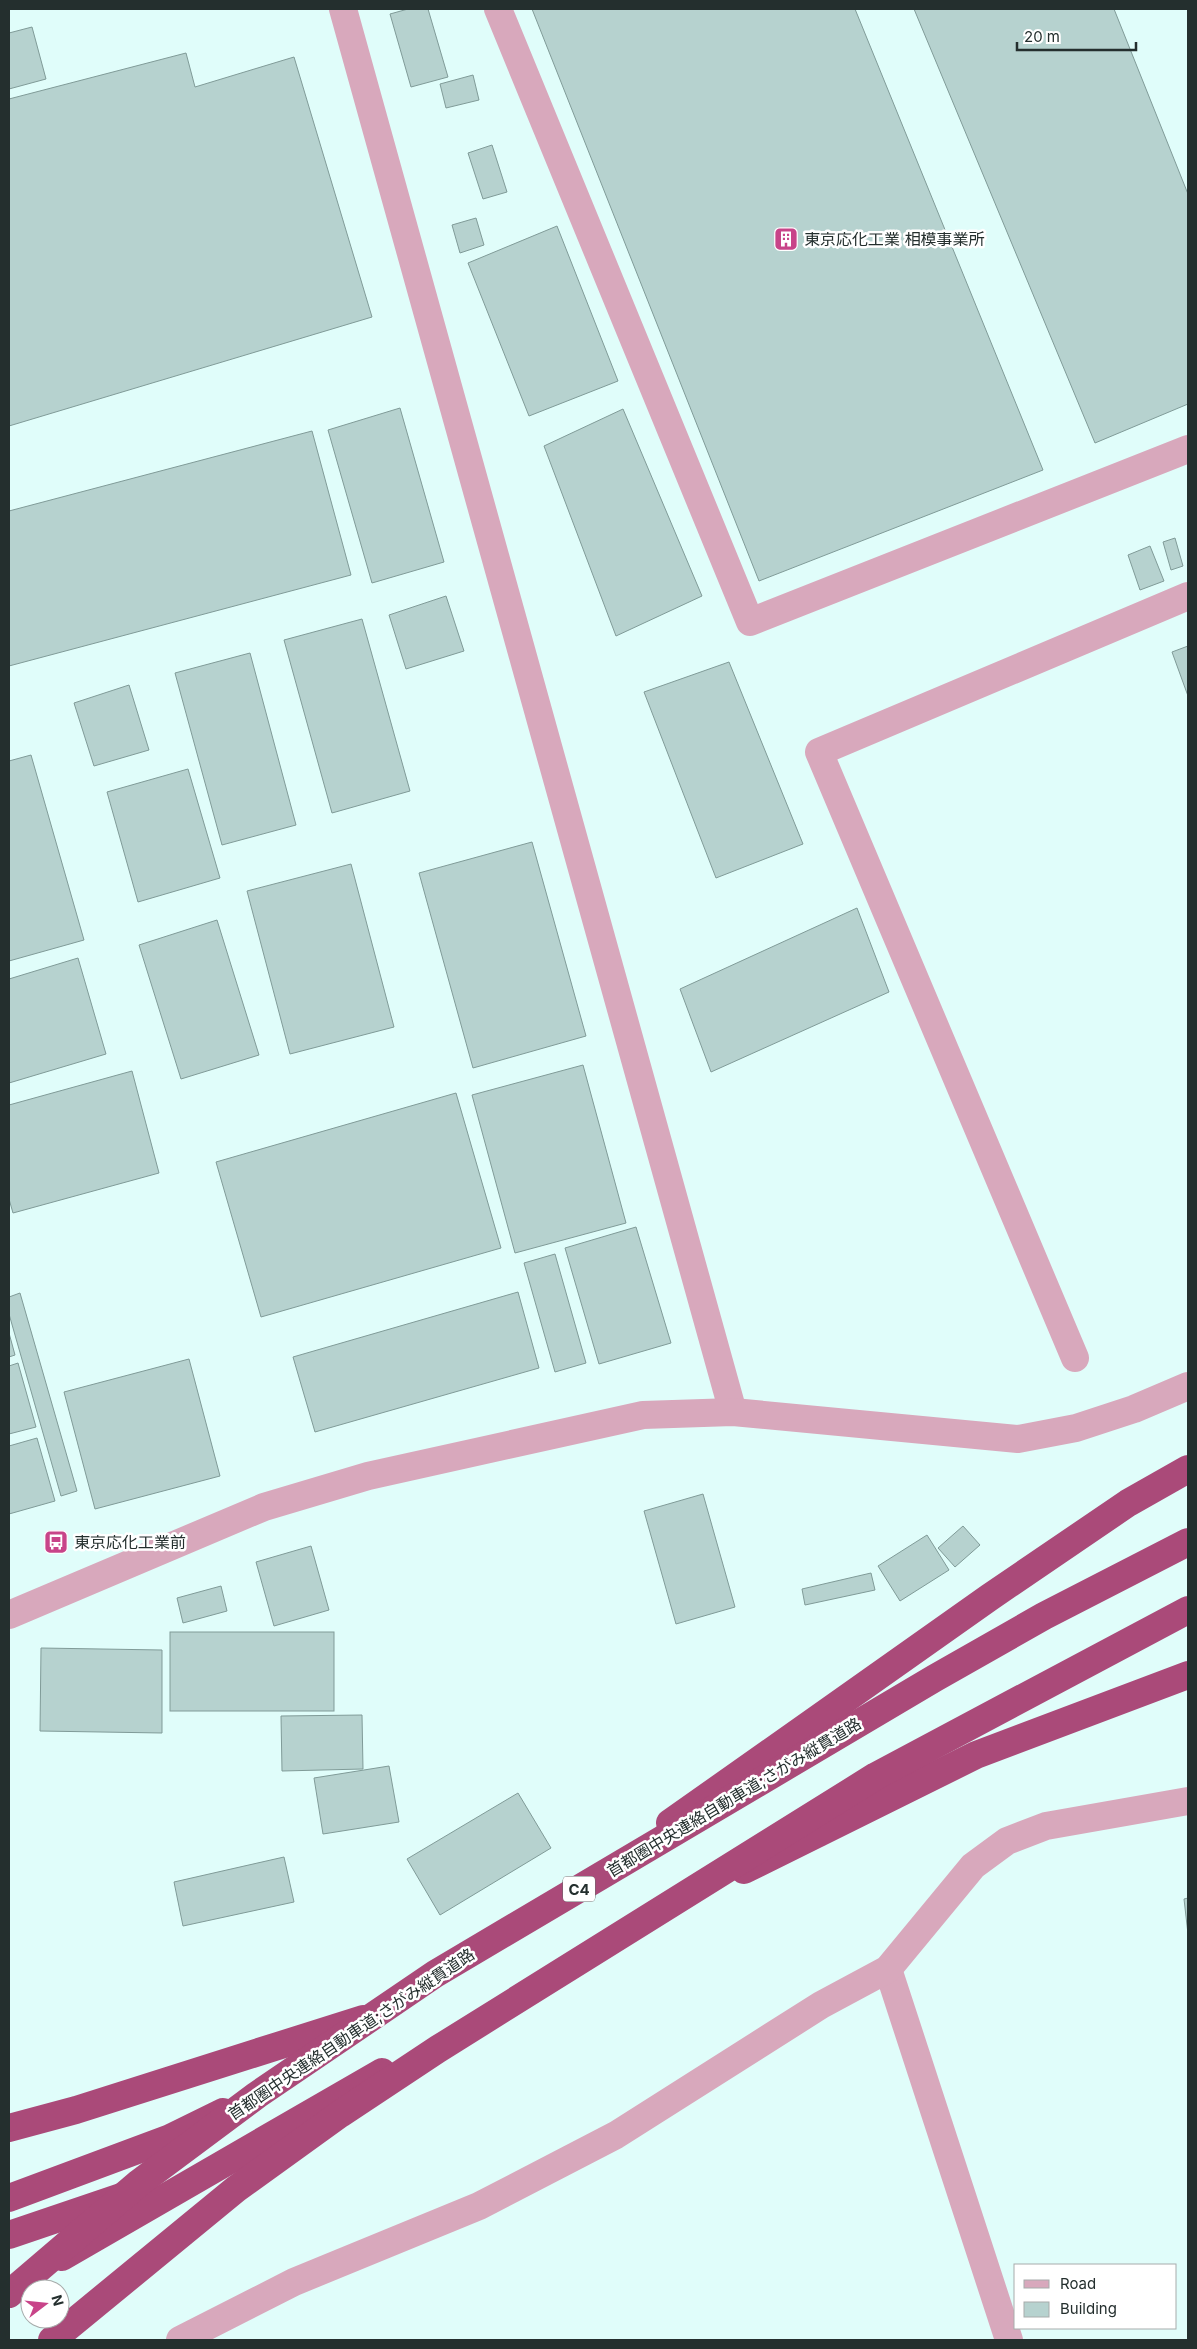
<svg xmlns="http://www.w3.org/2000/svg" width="1197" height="2349" font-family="Inter,'Noto Sans JP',sans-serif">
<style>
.building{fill:#b6d2cf;stroke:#809b98}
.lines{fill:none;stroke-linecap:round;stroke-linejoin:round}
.minor{stroke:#d8a8bc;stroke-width:28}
.highway{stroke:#aa4a79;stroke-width:28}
.highway-bridge{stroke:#aa4a79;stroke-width:28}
.labels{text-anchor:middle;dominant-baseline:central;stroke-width:5;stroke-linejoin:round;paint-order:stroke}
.shield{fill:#fff;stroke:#666d6d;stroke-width:1}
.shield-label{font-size:15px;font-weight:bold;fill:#242f2e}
.poi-label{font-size:16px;fill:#242f2e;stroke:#fff;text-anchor:start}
.street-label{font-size:16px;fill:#242f2e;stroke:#fff}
</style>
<rect width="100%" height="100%" fill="#e0fdfa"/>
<g class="building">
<path d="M408,9H428L448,77L411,87L390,14Z"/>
<path d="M532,9H855L1043,470L759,581Z"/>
<path d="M914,9H1114L1188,194V404L1095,443Z"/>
<path d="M32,27L46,79L9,89V33Z"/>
<path d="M186,53L195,87L294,57L372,317L9,426V99Z"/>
<path d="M473,75L479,100L446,108L440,84Z"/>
<path d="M492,145L507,192L483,199L468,153Z"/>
<path d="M476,218L484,245L460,253L452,225Z"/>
<path d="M557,226L618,381L529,416L468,263Z"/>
<path d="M400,408L444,562L372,583L328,430Z"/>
<path d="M623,409L702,596L616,636L544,446Z"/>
<path d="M312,431L351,575L9,666V511Z"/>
<path d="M1175,538L1183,566L1171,570L1163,542Z"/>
<path d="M1150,546L1164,581L1140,590L1128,555Z"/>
<path d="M446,596L464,651L406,669L389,615Z"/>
<path d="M362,619L410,791L332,813L284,640Z"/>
<path d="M1188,646V696L1172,652Z"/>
<path d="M250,653L296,825L222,845L175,673Z"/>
<path d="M729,662L803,844L716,878L644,692Z"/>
<path d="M129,685L149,750L94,766L74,703Z"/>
<path d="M31,755L84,940L9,961V761Z"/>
<path d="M188,769L220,878L138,902L107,792Z"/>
<path d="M532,842L586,1036L473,1068L419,873Z"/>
<path d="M351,864L394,1027L290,1054L247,891Z"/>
<path d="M857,908L889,992L711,1072L680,989Z"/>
<path d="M217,920L259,1055L181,1079L139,945Z"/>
<path d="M78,958L106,1054L9,1083V979Z"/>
<path d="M583,1065L626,1223L515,1253L472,1095Z"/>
<path d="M132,1071L159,1173L13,1213L9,1199V1105Z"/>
<path d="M456,1093L501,1248L261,1317L216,1162Z"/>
<path d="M636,1227L671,1343L599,1364L565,1248Z"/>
<path d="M555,1254L586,1363L555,1372L524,1263Z"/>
<path d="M518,1292L539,1368L315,1432L293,1357Z"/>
<path d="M20,1293L77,1491L61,1496L9,1314V1297Z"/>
<path d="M9,1333L15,1355L9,1357Z"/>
<path d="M189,1359L220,1476L95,1509L64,1392Z"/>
<path d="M18,1363L36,1427L9,1434V1366Z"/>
<path d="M37,1438L55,1501L9,1514V1446Z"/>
<path d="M703,1494L735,1607L676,1624L644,1511Z"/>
<path d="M963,1526L980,1545L955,1567L938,1548Z"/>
<path d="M927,1535L949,1570L900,1601L878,1566Z"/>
<path d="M311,1546L329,1610L274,1626L256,1562Z"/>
<path d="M871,1573L875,1590L805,1605L802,1589Z"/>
<path d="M221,1586L227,1611L183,1623L177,1598Z"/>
<rect x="170" y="1632" width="164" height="79"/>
<path d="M41,1648L162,1650V1733L40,1731Z"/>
<path d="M362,1715L363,1769L282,1771L281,1716Z"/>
<path d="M389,1766L399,1822L323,1834L314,1778Z"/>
<path d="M518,1793L551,1848L440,1915L407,1859Z"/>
<path d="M284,1857L294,1902L183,1926L174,1882Z"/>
<path d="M1188,1898V1934L1184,1899Z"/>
</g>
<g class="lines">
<g class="minor">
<path d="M343,9L733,1412"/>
<path d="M498,9L750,622L1188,449"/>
<path d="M1075,1358L819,752L1188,596"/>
<path d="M9,1615L264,1507L368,1476L643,1415L733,1412L1018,1439L1076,1428L1134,1409L1188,1386"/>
<path d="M888,1969L1009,2340"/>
<path d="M180,2340L294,2282L479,2206L616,2135L821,2005L888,1969L973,1866L1007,1841L1046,1826L1188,1801"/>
</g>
<g class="highway">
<path d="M670,1823L990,1597L1128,1503L1188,1469"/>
<path d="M744,1870L976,1755L1188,1675"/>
<path d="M9,2128L76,2110L363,2019"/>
<path d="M9,2198L170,2138L223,2112"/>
<path d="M9,2235L124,2196"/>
<path d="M62,2257L382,2072"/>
</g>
<g class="highway-bridge">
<path d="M9,2294L139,2183L257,2095L435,1974L935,1678L1044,1616L1188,1542"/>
<path d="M52,2340L236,2189L340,2114L438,2049L876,1776L1188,1610"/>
</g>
</g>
<defs>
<g id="building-square" transform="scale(1.25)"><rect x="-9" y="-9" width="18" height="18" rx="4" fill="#c84489" stroke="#fff"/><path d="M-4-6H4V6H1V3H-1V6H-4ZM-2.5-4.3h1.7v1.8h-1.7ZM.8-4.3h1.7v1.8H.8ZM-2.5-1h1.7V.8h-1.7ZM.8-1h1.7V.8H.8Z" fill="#fff"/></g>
<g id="bus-square" transform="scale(1.25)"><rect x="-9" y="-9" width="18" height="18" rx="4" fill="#c84489" stroke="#fff"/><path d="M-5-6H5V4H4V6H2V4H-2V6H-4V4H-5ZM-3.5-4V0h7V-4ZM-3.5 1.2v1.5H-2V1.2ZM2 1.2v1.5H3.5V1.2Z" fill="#fff"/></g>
</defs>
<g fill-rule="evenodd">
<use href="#building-square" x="786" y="239"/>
<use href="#bus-square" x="56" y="1542"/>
</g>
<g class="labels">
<rect class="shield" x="563" y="1876.5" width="32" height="25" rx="4"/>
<g class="shield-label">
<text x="579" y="1889">C4</text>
</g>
<g class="poi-label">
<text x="804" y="239">東京応化工業 相模事業所</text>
<text x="74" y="1542">東京応化工業前</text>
</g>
<g class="street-label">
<text transform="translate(734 1797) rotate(-31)">首都圏中央連絡自動車道;さがみ縦貫道路</text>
<text transform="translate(351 2034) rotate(-34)">首都圏中央連絡自動車道;さがみ縦貫道路</text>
</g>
</g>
<rect width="1197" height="2349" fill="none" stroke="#242f2e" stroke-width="20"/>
<rect x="1014" y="2264" width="162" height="65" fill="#ffffff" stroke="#a7acab"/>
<rect x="1024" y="2280" width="25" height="8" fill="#d8a8bc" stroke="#a7acab"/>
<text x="1060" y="2289" font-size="15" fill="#242f2e">Road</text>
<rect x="1024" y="2302" width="25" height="15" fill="#b6d2cf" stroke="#a7acab"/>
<text x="1060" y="2314" font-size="15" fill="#242f2e">Building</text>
<g transform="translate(45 2304) rotate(74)"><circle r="24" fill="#ffffff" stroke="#a7acab"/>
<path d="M0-4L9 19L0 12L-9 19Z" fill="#c84489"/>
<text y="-8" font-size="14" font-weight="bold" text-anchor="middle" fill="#242f2e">N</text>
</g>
<path d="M1017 42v8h119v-8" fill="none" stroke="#242f2e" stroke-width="2.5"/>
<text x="1024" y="42" font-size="15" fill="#242f2e" stroke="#ffffff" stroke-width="4" paint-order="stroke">20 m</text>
</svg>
